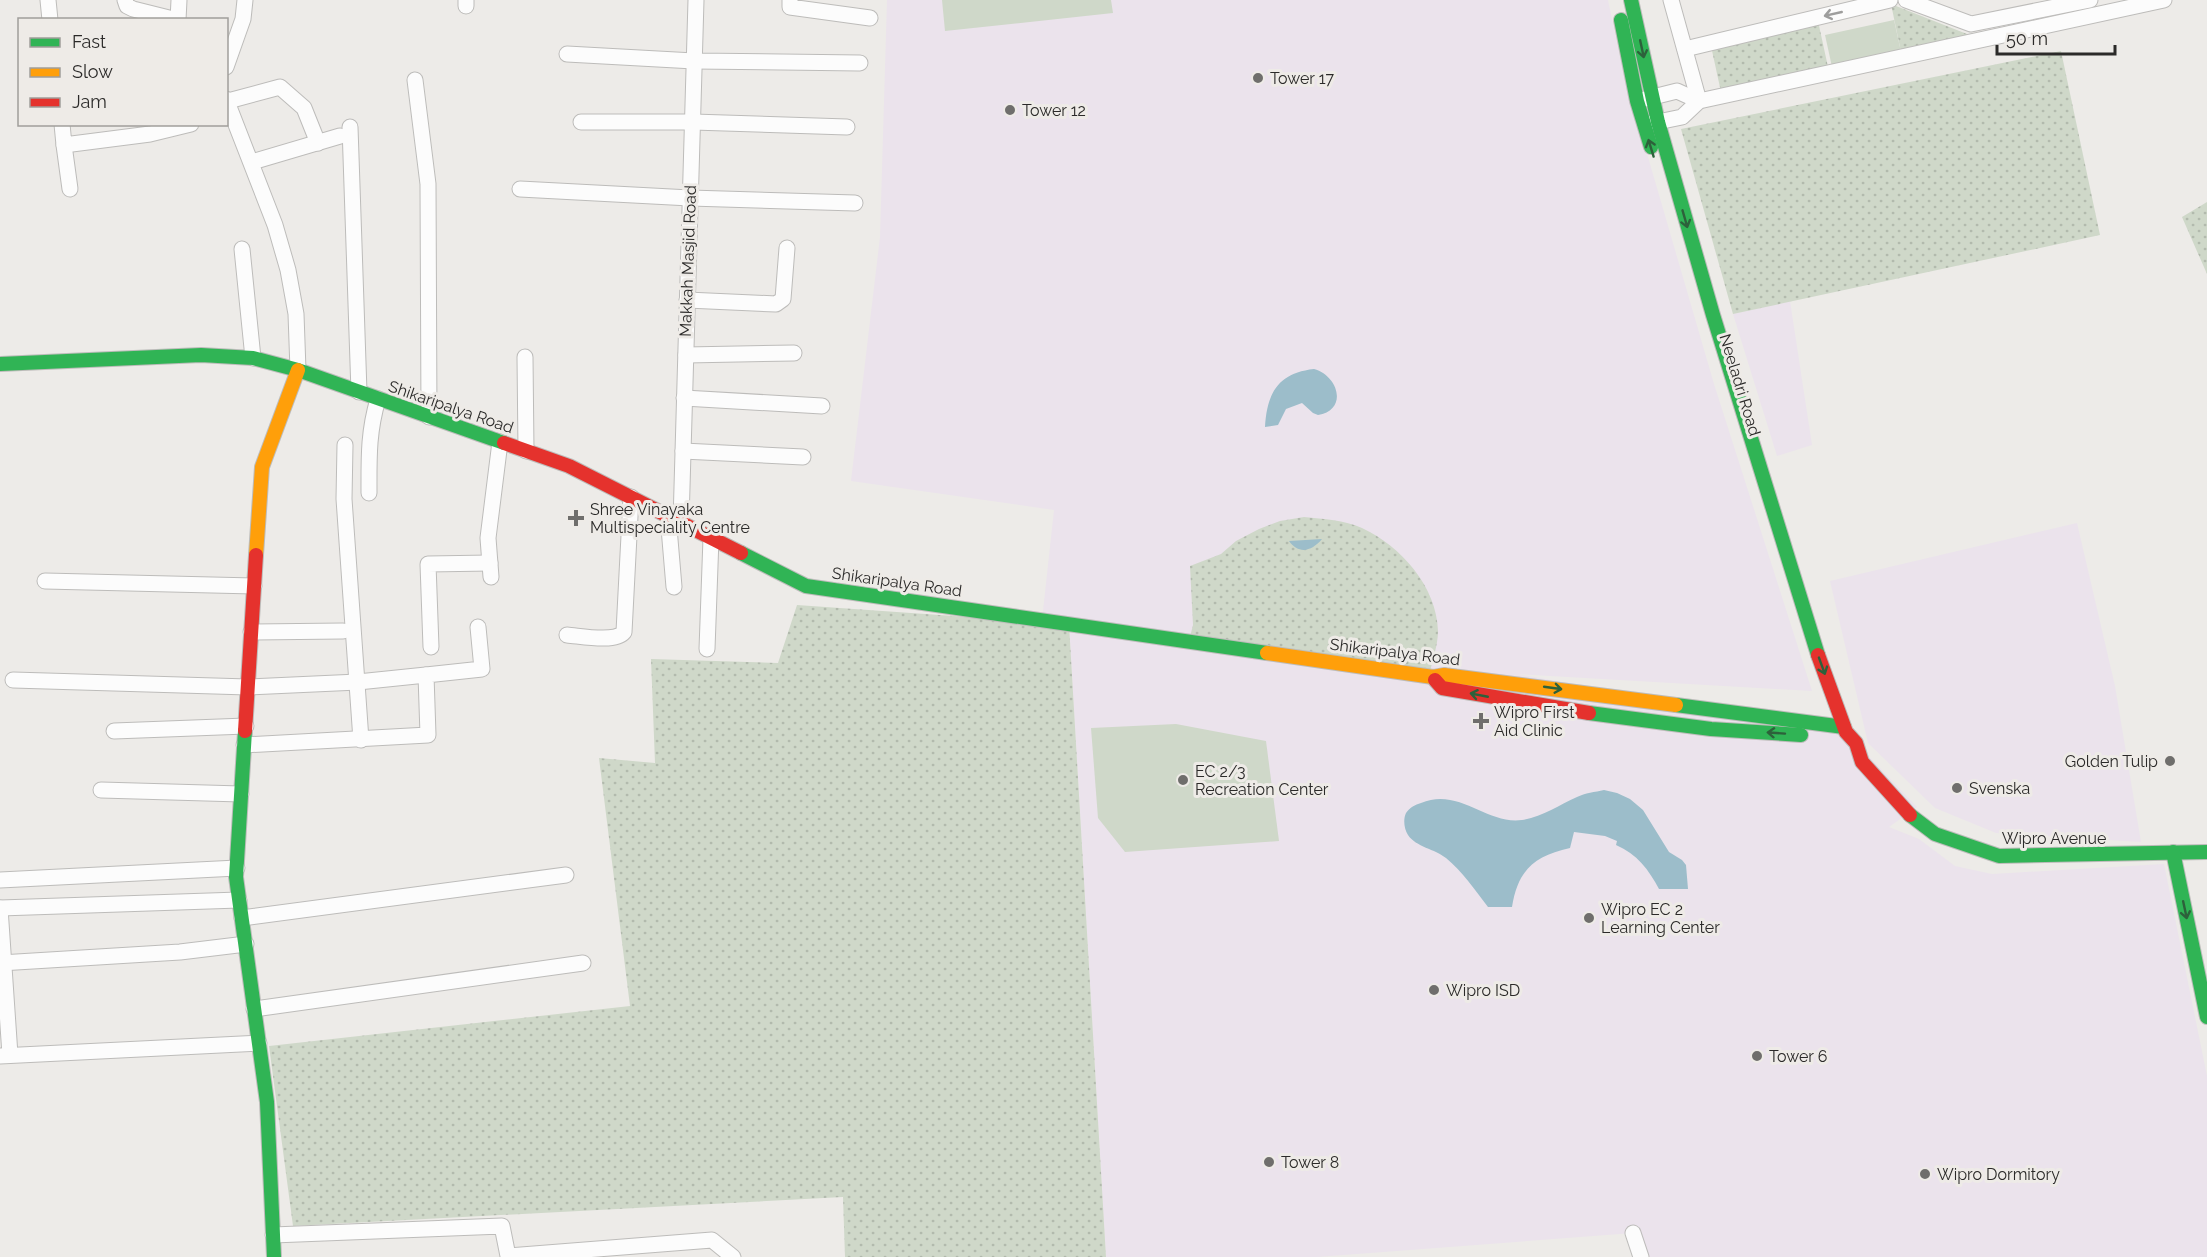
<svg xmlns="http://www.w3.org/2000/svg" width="2207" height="1257" font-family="Raleway,sans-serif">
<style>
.commercial{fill:#ebe3ec}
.grass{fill:url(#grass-dots)}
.pitch{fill:#cfd8c9}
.water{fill:#9cbdca}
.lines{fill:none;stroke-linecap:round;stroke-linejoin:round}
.street-casing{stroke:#bdbcba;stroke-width:17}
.fast-casing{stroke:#bdbcba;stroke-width:16}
.slow-casing{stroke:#bdbcba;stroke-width:16}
.jam-casing{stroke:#bdbcba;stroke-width:16}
.street{stroke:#fcfcfc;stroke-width:15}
.fast{stroke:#30b455;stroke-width:14}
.slow{stroke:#ff9f0a;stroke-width:14}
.jam{stroke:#e5322d;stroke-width:14}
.oneway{stroke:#9e9e9d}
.oneway2{stroke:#2d613b}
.poi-dot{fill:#6f6e6c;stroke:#eeebe7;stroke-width:2}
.labels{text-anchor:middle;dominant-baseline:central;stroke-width:6;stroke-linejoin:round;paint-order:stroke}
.poi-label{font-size:16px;fill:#2b2a29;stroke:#eeebe7;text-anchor:start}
.street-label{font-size:16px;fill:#2b2a29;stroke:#eeebe7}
</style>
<defs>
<pattern id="grass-dots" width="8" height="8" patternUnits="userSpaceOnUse" patternTransform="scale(1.5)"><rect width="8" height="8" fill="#cfd8c9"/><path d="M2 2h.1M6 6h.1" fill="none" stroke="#b2baad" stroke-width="1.8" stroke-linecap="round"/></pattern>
</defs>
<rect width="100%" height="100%" fill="#edebe8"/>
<g class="commercial">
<path d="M887,0H1608L1623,71L1714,384L1812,691L1517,674L1846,732L1917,807L1889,827L1919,839L1955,866L1992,874L2164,864L2207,1076V1257H1641L1633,1233L1317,1257H1106L1069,624L1042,620L1054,510L851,481L880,237Z"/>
<path d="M1790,301L1812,445L1777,456L1733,314Z"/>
<path d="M2077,523L2115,686L2141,842L1996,833L1935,808L1868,743L1830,581Z"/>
</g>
<g class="grass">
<path d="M1891,4L1972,36L1901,52Z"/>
<path d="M1818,21L1828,67L1721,92L1711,46Z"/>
<path d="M2061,51L2100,235L1733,314L1681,129Z"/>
<path d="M2207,202V274L2182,217Z"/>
<path d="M1304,517C1324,519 1344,520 1362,528C1401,546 1437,587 1438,631C1438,645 1432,662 1429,676L1189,641L1193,625L1190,566L1221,554L1236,541L1259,529L1280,521Z"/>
<path d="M797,605L1069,624L1106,1257H845L843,1197L293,1226L269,1046L630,1006L599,758L655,763L651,659L778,663Z"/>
</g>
<g class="pitch">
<path d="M942,0H1111L1113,13L945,31Z"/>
<path d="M1894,20L1901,52L1832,67L1825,35Z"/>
<path d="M1176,724L1266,741L1279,841L1125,852L1098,818L1091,728Z"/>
</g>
<g class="water">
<path d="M1314,369C1339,376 1348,410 1318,415L1313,413L1302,403L1286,409L1278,425L1265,427C1267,393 1278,373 1314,369Z"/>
<path d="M1322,539C1312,551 1299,555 1289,541Z"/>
<path d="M1604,790L1617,793L1630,799L1643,810L1669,852L1682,860L1686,865L1688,889H1659C1649,870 1637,854 1616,845L1617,841L1605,836L1574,832L1570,848C1534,856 1518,870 1512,907H1488C1475,890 1462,871 1446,858C1435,849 1416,847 1408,835C1404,829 1403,819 1406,813C1410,807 1415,805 1421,803C1459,787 1487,825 1522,820C1542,817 1559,805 1577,797C1585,793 1595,792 1604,790Z"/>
</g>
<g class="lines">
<g class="street-casing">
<g id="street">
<path d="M48,0L50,20"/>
<path d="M125,0L127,6L133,9L177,20"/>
<path d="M466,0V6"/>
<path d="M790,0V7L870,18"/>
<path d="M1671,0L1699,101"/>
<path d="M1906,0L1971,24L2090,0"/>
<path d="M178,20L179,0"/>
<path d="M1685,49L1890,0"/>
<path d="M567,54L694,61L860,63"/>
<path d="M226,67L243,19L245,0"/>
<path d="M415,80L428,184L429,417"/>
<path d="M226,99L275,225L288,270L296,314L298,370"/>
<path d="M1645,99L1677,91L1699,101"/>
<path d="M228,101L280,87L304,108L318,143"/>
<path d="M581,122H693L847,127"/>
<path d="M62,124L64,145L150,134L191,124"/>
<path d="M1648,124L1682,117L1699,101L2164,0"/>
<path d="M350,127L359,392"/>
<path d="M64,145L70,189"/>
<path d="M252,162L340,136"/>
<path d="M520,189L690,198L855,203"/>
<path d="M242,249L253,358"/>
<path d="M687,300L776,304L783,299L787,248"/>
<path d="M686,355L794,353"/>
<path d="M525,357L526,451"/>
<path d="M684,398L822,406"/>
<path d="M345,445L344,499L361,740"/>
<path d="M683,451L803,457"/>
<path d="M369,493C369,459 368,433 378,399"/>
<path d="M668,516L674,587"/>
<path d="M681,522L696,0"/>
<path d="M491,577L488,538L500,442"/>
<path d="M45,581L254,586"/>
<path d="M251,632L343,631"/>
<path d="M567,635C581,636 615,643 624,632L631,497"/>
<path d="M431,647L428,564L490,563"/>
<path d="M707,649L711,538"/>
<path d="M13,680L248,687L358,682L426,675"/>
<path d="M114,731L246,726"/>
<path d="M244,745L428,735L426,675L482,669L478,627"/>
<path d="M101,790L241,794"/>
<path d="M0,880L237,868"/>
<path d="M0,908L239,900"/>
<path d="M0,908L10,1055"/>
<path d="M242,918L566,875"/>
<path d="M0,963L180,952L246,944"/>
<path d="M254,1009L583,963"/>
<path d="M0,1056L259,1043"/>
<path d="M1633,1233L1641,1257"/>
<path d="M273,1235L502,1226L508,1256L712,1240L733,1257"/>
</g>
</g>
<g class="fast-casing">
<g id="fast">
<path d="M1631,0L1658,122L1713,315L1818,655"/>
<path d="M1621,20L1637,101L1651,147"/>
<path d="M0,364L201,355L253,358L298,370L504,443"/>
<path d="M741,553L806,586L1267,653"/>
<path d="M1676,705L1844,727"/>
<path d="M1589,713L1711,729L1801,735"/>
<path d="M245,731L236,877L267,1102L274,1257"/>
<path d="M1910,815L1935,834L1999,856L2207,852"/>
<path d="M2173,852L2207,1017"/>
</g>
</g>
<g class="slow-casing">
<g id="slow">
<path d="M256,555L262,467L298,370"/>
<path d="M1267,653L1433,677L1444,675L1676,705"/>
</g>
</g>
<g class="jam-casing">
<g id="jam">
<path d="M504,443L569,466L741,553"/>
<path d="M1818,655L1846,732L1856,743L1862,762L1910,815"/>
<path d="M1435,680L1442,688L1589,713"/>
<path d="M245,731L256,555"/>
</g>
</g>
<use href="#street" class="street"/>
<use href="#fast" class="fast"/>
<use href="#slow" class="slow"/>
<use href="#jam" class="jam"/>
</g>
<defs><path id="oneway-shaft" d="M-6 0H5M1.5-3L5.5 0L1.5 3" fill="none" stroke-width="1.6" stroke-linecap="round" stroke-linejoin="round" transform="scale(1.5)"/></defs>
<use class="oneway" href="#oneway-shaft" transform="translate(1833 14) rotate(167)"/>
<g class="oneway2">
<use href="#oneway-shaft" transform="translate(1642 49) rotate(78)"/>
<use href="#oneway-shaft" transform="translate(1651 148) rotate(-107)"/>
<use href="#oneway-shaft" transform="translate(1685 219) rotate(74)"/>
<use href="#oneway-shaft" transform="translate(1822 666) rotate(70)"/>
<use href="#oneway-shaft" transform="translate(1553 688) rotate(8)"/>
<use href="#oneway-shaft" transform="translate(1479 695) rotate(-169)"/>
<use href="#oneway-shaft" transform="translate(1776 733) rotate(-176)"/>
<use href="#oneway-shaft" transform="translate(2185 910) rotate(78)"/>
</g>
<g class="poi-dot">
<circle cx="1258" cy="78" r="6"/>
<circle cx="1010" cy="110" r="6"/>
<path d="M573 509h6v6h6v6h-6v6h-6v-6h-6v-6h6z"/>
<path d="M1478 712h6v6h6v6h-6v6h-6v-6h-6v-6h6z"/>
<circle cx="2170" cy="761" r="6"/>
<circle cx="1183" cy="780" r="6"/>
<circle cx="1957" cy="788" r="6"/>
<circle cx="1589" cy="918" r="6"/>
<circle cx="1434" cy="990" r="6"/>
<circle cx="1757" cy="1056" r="6"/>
<circle cx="1269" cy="1162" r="6"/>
<circle cx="1925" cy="1174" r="6"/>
</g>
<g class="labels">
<g class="poi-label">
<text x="1270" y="78">Tower 17</text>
<text x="1022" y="110">Tower 12</text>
<text x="590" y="509">Shree Vinayaka<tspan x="590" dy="18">Multispeciality Centre</tspan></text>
<text x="1494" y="712">Wipro First<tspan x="1494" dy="18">Aid Clinic</tspan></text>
<text x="2158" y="761" text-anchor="end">Golden Tulip</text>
<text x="1195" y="771">EC 2/3<tspan x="1195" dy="18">Recreation Center</tspan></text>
<text x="1969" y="788">Svenska</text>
<text x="1601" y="909">Wipro EC 2<tspan x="1601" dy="18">Learning Center</tspan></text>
<text x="1446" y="990">Wipro ISD</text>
<text x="1769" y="1056">Tower 6</text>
<text x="1281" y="1162">Tower 8</text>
<text x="1937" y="1174">Wipro Dormitory</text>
</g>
<g class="street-label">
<text transform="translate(688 261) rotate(-88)">Makkah Masjid Road</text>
<text transform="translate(1740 385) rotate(73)">Neeladri Road</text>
<text transform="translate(451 407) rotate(19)">Shikaripalya Road</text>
<text transform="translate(897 582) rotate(8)">Shikaripalya Road</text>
<text transform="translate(1395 652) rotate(7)">Shikaripalya Road</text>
<text x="2054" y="838">Wipro Avenue</text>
</g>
</g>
<rect x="18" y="18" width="210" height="108" fill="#eeebe7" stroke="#a09e9b" stroke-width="1.5"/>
<rect x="30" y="38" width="30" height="9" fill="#30b455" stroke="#a09e9b" stroke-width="1.5"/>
<text x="72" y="48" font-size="18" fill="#2b2a29">Fast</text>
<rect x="30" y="68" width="30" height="9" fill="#ff9f0a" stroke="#a09e9b" stroke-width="1.5"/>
<text x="72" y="78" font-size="18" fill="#2b2a29">Slow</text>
<rect x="30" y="98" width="30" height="9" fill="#e5322d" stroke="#a09e9b" stroke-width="1.5"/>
<text x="72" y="108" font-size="18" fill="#2b2a29">Jam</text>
<path d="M1997 45v9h118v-9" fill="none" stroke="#2b2a29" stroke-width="3"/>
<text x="2006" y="45" font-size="18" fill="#2b2a29" stroke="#eeebe7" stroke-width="4.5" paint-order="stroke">50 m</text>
</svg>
